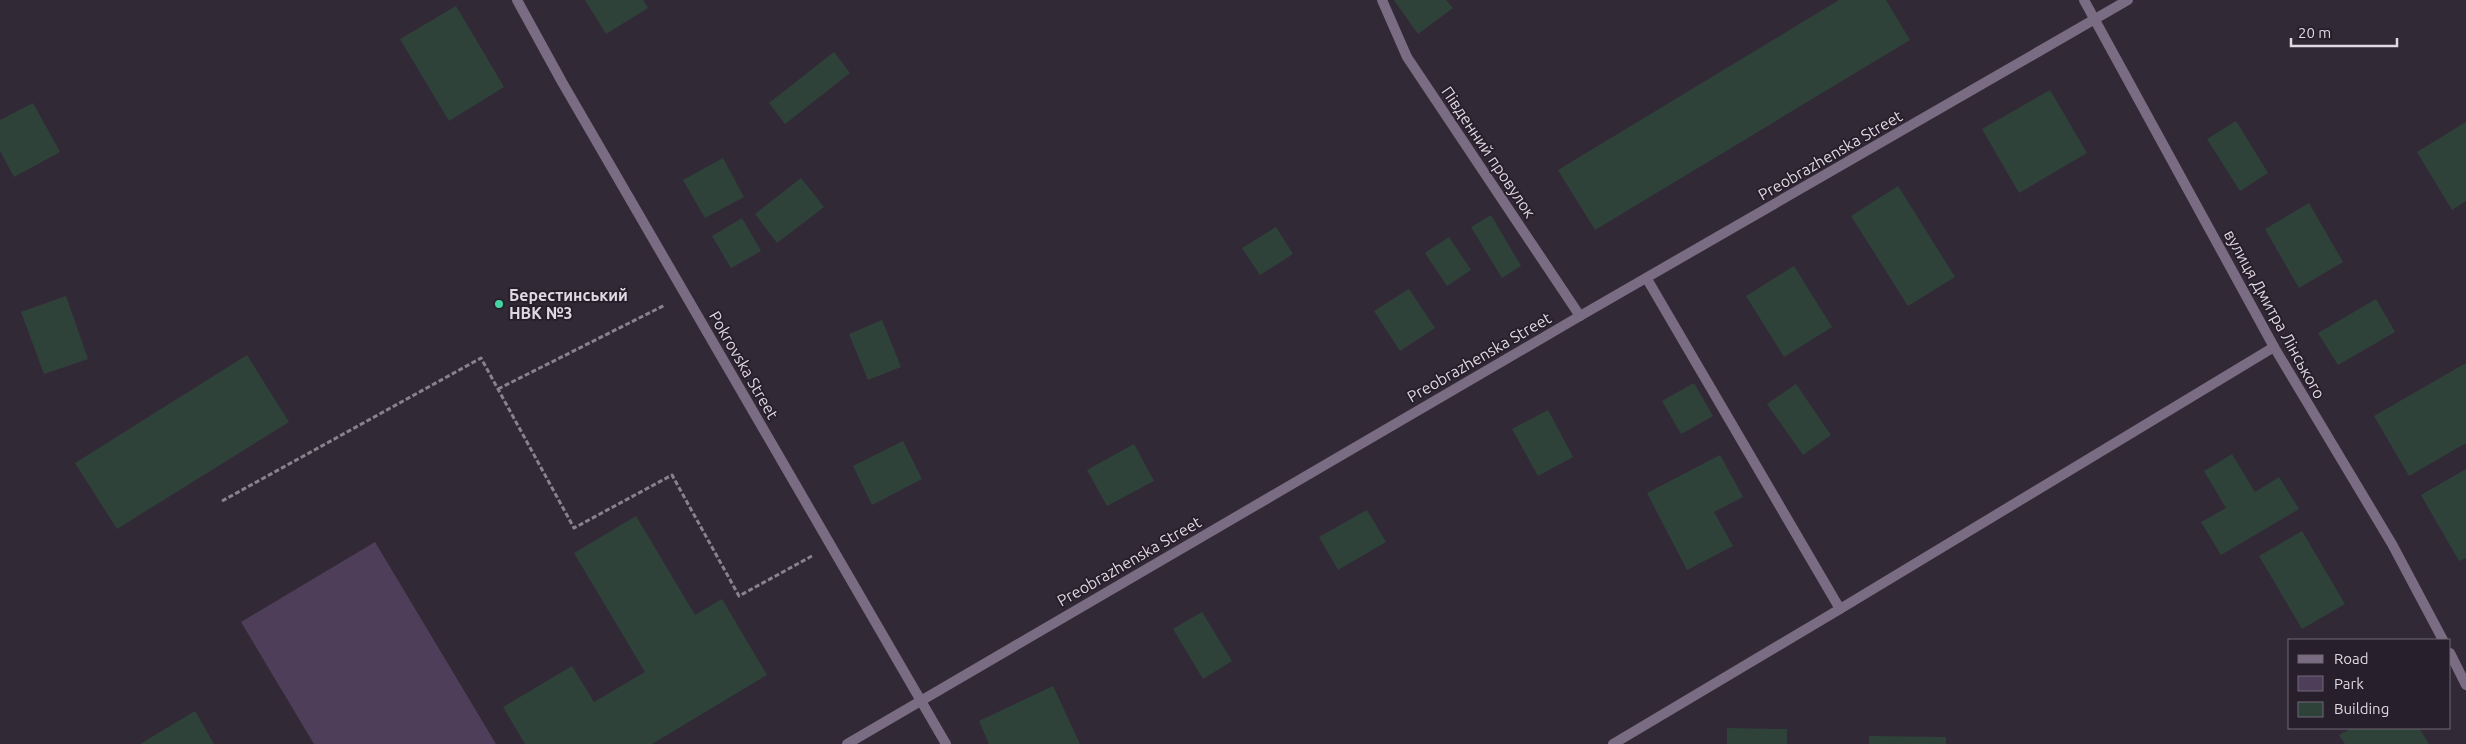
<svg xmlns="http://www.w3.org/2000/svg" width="2466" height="744" font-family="Ubuntu,sans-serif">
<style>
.green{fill:#4f3e59}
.building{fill:#2f4239}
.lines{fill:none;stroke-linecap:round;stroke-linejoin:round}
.path{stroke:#89828d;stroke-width:3;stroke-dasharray:5 2.5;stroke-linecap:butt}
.lane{stroke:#7a6c82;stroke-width:10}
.street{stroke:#7a6c82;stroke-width:10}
.poi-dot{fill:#43d4a0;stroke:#281f2d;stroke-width:2}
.labels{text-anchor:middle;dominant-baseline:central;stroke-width:4;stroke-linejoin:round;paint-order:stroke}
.street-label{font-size:16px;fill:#dfd9e2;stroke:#281f2d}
.poi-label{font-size:16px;font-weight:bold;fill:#dfd9e2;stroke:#281f2d;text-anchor:start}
</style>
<rect width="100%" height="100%" fill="#322937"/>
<path class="green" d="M375,542L496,744H314L241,622Z"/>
<g class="building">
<path d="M585,0H643L648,8L606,34Z"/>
<path d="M1394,0H1446L1453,8L1418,34Z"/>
<path d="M1839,0H1886L1910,40L1595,230L1558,170Z"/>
<path d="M456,6L504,87L449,121L400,39Z"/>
<path d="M834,52L850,73L785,124L769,103Z"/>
<path d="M2050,90L2087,153L2019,193L1982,129Z"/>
<path d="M33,103L60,152L14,177L0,151V120Z"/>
<path d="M2236,121L2268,173L2240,191L2207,139Z"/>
<path d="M2466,122V201L2452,210L2417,152Z"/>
<path d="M723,158L744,197L705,218L683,180Z"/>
<path d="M801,178L824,207L777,243L755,214Z"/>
<path d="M1898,186L1955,277L1908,306L1851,216Z"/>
<path d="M2309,203L2343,262L2299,288L2265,229Z"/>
<path d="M1491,215L1521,266L1502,278L1471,227Z"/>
<path d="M742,218L761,251L731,268L712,236Z"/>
<path d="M1276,227L1293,254L1260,275L1242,248Z"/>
<path d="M1449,237L1471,270L1447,286L1425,253Z"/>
<path d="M1794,266L1832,327L1784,357L1746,296Z"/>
<path d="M1409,289L1435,328L1400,351L1374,311Z"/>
<path d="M66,296L88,359L44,374L21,312Z"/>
<path d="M2376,299L2395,332L2338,365L2318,333Z"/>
<path d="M882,320L901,367L868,380L849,334Z"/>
<path d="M247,355L289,422L117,529L75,463Z"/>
<path d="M2466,363V443L2409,476L2374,416Z"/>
<path d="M1694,383L1713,416L1681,434L1662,401Z"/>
<path d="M1796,384L1831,435L1803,455L1767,404Z"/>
<path d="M1548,410L1573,457L1538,476L1512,429Z"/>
<path d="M903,441L922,479L872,505L853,466Z"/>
<path d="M1134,444L1154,481L1107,506L1087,470Z"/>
<path d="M2232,454L2255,492L2279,477L2299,509L2221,555L2201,522L2226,508L2204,471Z"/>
<path d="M1720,455L1743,497L1714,512L1733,546L1687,570L1647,493Z"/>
<path d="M2466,469V558L2459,561L2421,495Z"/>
<path d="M1367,510L1386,542L1338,570L1319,537Z"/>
<path d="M636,516L695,615L722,599L767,675L652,744H525L503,707L572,666L594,702L645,672L574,553Z"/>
<path d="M2302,531L2345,604L2302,629L2259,556Z"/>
<path d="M1202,612L1232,661L1203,679L1173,629Z"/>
<path d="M1053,686L1080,744H989L979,721Z"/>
<path d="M195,711L214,744H140Z"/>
<path d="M1727,728L1787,729V744H1727Z"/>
<path d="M2352,728H2419L2429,744H2345L2339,735Z"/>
<path d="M1869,736L1946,737V744H1869Z"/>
</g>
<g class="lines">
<g class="path">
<path d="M498,389L665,305"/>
<path d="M222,501L481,358L574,528L672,475L739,596L812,556"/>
</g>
<g class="lane">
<path d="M1647,279L1840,609L2274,347"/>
<path d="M1613,744L1840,609"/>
</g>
<g class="street">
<path d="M517,0L562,82L946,744"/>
<path d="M1382,0L1407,57L1580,316"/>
<path d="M2084,0L2274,347L2392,544L2443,640"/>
<path d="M2450,653L2466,685"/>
<path d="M847,744L1580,316L2128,0"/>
</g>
</g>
<circle class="poi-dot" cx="499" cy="304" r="5"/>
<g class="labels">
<g class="street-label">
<text transform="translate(1489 152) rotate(56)">Південний провулок</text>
<text transform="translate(1830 155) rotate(-30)">Preobrazhenska Street</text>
<text transform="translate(2275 314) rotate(61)">вулиця Дмитра Лінського</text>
<text transform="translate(1479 357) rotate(-30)">Preobrazhenska Street</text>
<text transform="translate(744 365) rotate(60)">Pokrovska Street</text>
<text transform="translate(1129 561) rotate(-30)">Preobrazhenska Street</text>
</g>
<g class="poi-label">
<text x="509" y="295">Берестинський<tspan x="509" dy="18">НВК №3</tspan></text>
</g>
</g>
<rect x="2288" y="639" width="162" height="90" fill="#281f2d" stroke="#716975"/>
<rect x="2298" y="655" width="25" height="8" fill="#7a6c82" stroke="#716975"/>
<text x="2334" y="664" font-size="15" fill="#dfd9e2">Road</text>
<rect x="2298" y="676" width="25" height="15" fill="#4f3e59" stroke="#716975"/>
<text x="2334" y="689" font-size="15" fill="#dfd9e2">Park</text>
<rect x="2298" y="702" width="25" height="15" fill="#2f4239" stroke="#716975"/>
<text x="2334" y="714" font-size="15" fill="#dfd9e2">Building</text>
<path d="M2291 38v8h106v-8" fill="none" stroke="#dfd9e2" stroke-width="2.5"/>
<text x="2298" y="38" font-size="15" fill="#dfd9e2" stroke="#281f2d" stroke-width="4" paint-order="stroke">20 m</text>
</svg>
